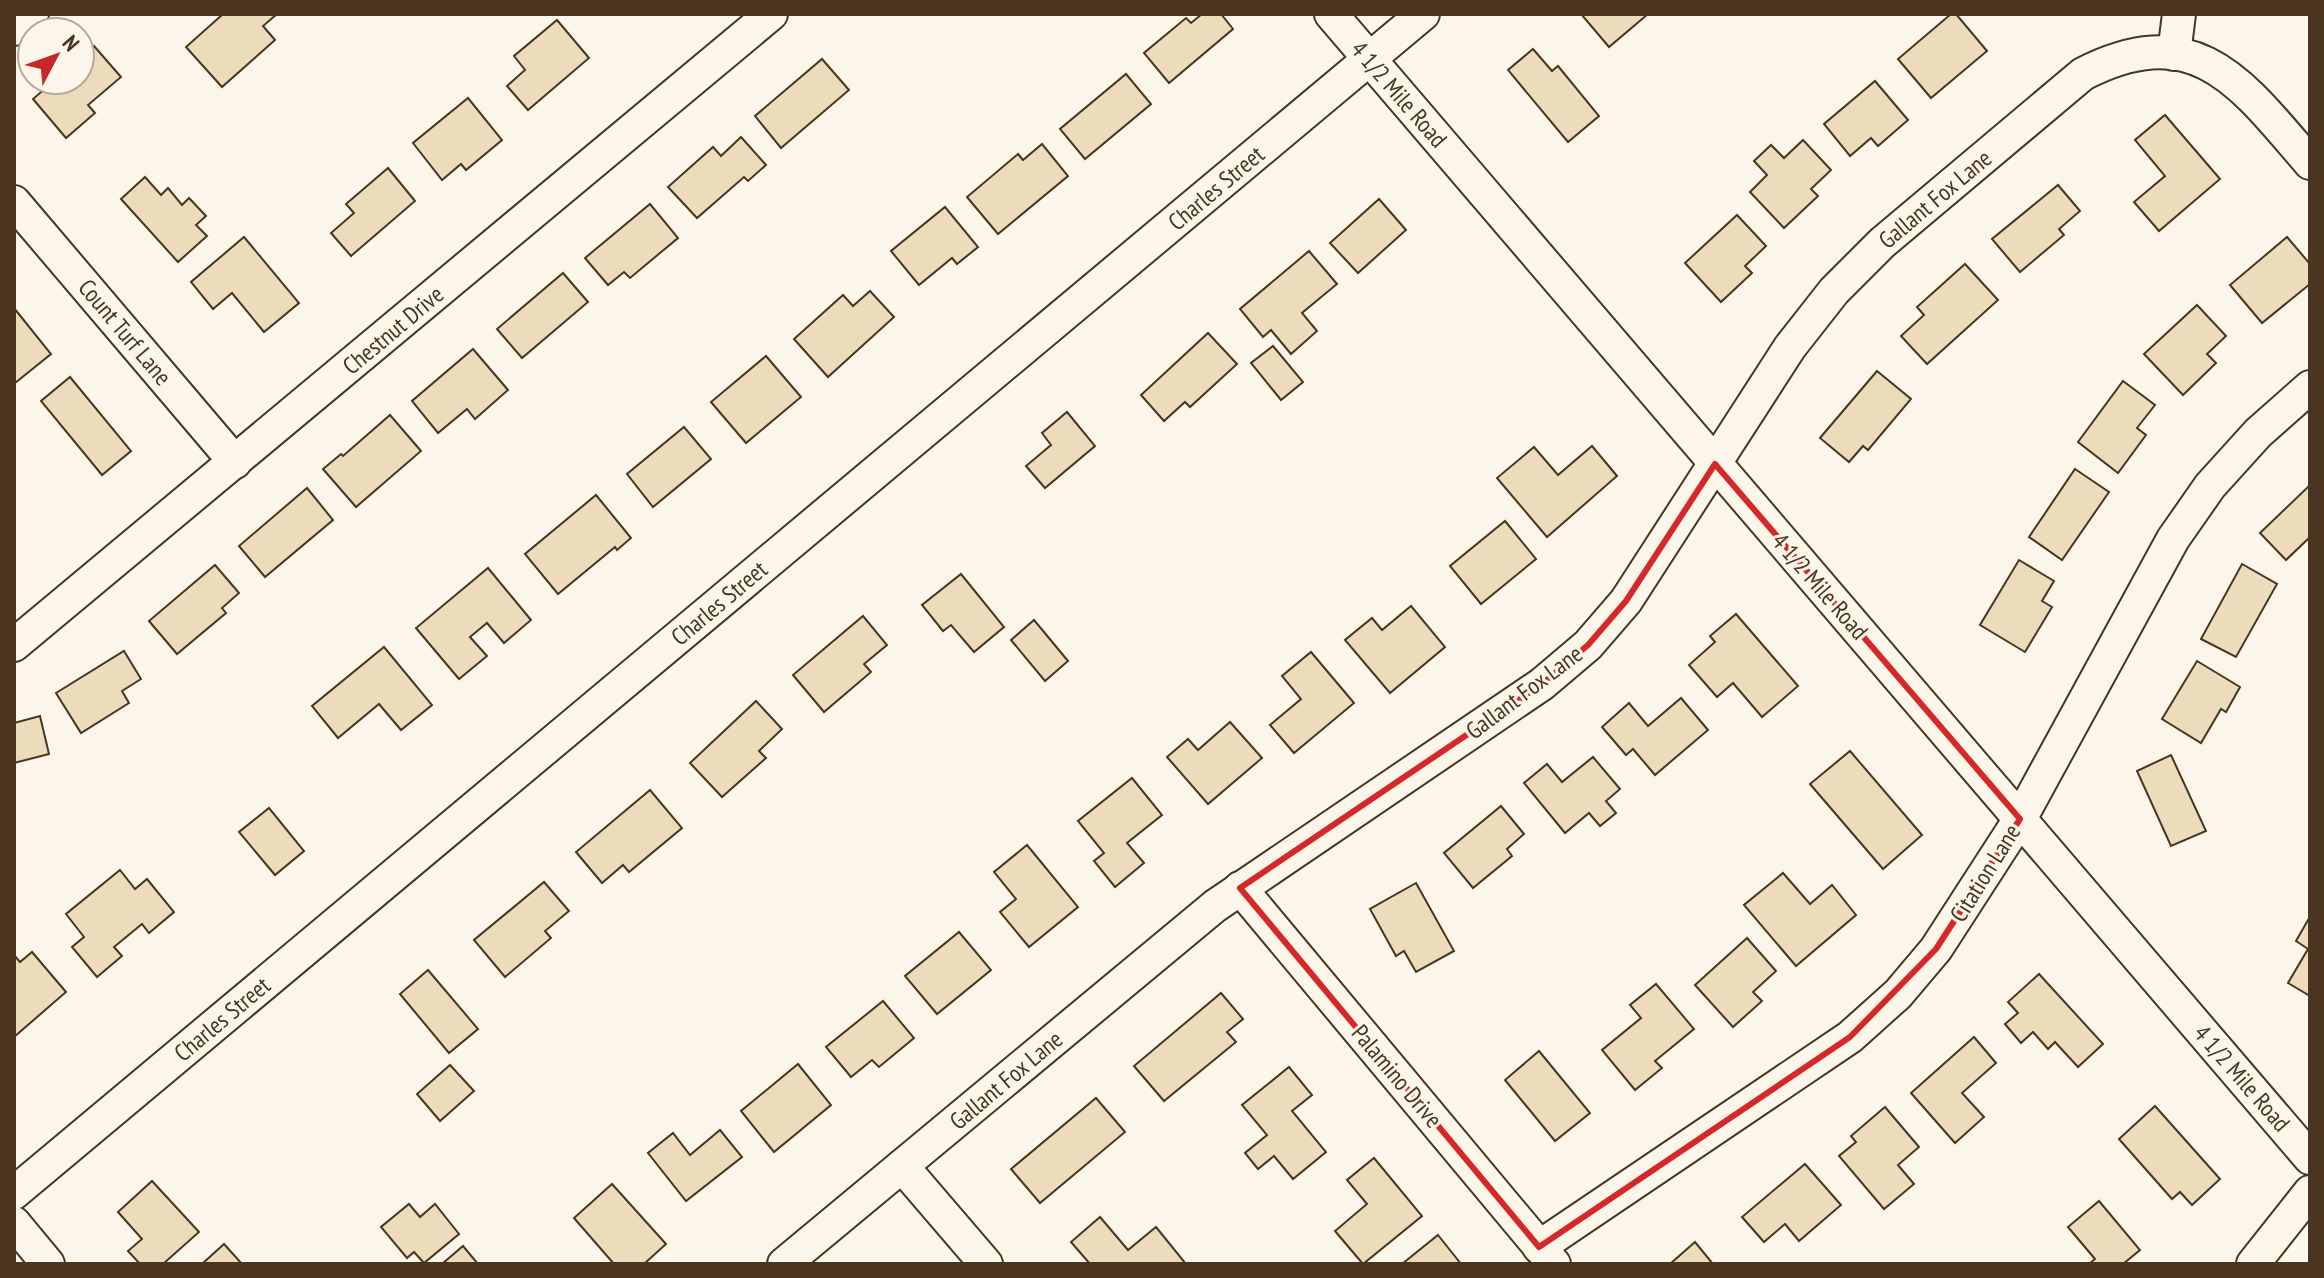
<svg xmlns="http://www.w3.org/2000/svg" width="2324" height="1278" font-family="'PT Sans Narrow',sans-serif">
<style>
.building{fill:#ecdcbc;stroke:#4a3520;stroke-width:2}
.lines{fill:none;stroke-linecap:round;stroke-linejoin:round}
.minor-casing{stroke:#4a3520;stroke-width:36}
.minor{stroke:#fbf6e9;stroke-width:32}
.marked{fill:none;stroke:#d62828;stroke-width:6;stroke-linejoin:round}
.labels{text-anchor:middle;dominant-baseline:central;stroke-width:6;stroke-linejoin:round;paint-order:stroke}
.street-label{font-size:24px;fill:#4a3520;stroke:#fbf6e9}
</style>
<rect width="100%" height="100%" fill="#fbf6e9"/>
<g class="building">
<path d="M223,14H277L263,26L275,40L222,87L186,47Z"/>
<path d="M1202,14H1221L1233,29L1169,83L1144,53L1186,18L1191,23Z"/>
<path d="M1581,14H1648L1609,47Z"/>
<path d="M1951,14H1956L1987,51L1931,98L1898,59Z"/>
<path d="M557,20L589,58L528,110L507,86L525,70L514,56Z"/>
<path d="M94,46L121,77L88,105L95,113L66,138L33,99L55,80H80V58Z"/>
<path d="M1533,49L1552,71L1558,66L1599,116L1568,142L1508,70Z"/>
<path d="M822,59L849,90L781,148L755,116Z"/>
<path d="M1126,74L1151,104L1085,159L1060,129Z"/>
<path d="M1875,81L1908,120L1878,146L1871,138L1850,156L1824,124Z"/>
<path d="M468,98L502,140L466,170L461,164L442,180L413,143Z"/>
<path d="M2165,115L2220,179L2159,231L2134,202L2165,176L2135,140Z"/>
<path d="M741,137L766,165L748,181L744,177L697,218L668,187L713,147L721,156Z"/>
<path d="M1803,140L1831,170L1811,189L1818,196L1784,228L1750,192L1767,175L1754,161L1771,145L1784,158Z"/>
<path d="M1042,144L1068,176L998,234L967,197L1018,154L1023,160Z"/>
<path d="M388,168L415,201L351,256L331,233L354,213L346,204Z"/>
<path d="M145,177L161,195L168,188L182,205L189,198L206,216L196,225L207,236L178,262L121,199Z"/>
<path d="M2058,185L2080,211L2059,229L2064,235L2020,272L1992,239Z"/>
<path d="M1379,199L1406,230L1358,273L1330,243Z"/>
<path d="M650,204L678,238L630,278L624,272L608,285L585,258Z"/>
<path d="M945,207L978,247L957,264L952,258L919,285L891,251Z"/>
<path d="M1737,215L1766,246L1745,266L1752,273L1721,302L1685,263Z"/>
<path d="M244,237L299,303L264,332L232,293L213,309L191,282Z"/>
<path d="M2287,237L2310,264V284L2262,323L2230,285Z"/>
<path d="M1309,251L1337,284L1302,313L1317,331L1291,354L1271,330L1263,337L1240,309Z"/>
<path d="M1965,264L1998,300L1927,364L1901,336L1924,315L1917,307Z"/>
<path d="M563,273L588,302L522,358L497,329Z"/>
<path d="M870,291L894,317L828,377L794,339L843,295L853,306Z"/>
<path d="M2197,305L2226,336L2207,354L2216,363L2183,395L2144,354Z"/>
<path d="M14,308L51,354L15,383H14Z"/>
<path d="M1208,333L1237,364L1190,407L1185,402L1164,421L1141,395Z"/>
<path d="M1273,346L1303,382L1281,400L1251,363Z"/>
<path d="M473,349L508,390L475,419L467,409L438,433L412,401Z"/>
<path d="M766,356L801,397L746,443L711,402Z"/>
<path d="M1877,371L1911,399L1868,450L1863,446L1849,462L1820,438Z"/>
<path d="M70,377L131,451L102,475L41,401Z"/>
<path d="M2123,381L2155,405L2137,428L2146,435L2118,473L2078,442Z"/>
<path d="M1067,412L1095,446L1045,488L1026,466L1051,445L1042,433Z"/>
<path d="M390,415L421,451L356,507L323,469L341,454L343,456Z"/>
<path d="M684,427L711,459L653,507L627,474Z"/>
<path d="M1592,446L1617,476L1547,537L1497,478L1534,447L1558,475Z"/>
<path d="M2075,469L2109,492L2062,560L2029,537Z"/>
<path d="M2310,485V537L2286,560L2260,533Z"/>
<path d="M307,488L333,520L265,577L239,546Z"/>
<path d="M596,495L631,538L617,550L615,547L558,594L525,554Z"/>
<path d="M1505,521L1536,559L1481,604L1450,566Z"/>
<path d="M2019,560L2054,581L2042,601L2052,607L2025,652L1980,625Z"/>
<path d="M2242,564L2277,584L2236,657L2201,639Z"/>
<path d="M215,565L239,593L222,608L226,613L177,654L149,621Z"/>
<path d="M488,568L531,620L504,643L487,623L470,637L487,656L459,679L416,628Z"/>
<path d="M961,574L1004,627L974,652L951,625L943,631L922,605Z"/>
<path d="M1411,606L1445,647L1390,693L1345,640L1372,618L1382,630Z"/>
<path d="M1736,614L1798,686L1762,717L1733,683L1717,697L1689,665L1715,642L1710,636Z"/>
<path d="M863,616L887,645L864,664L871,672L824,712L793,675Z"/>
<path d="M1034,620L1068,661L1045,681L1011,640Z"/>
<path d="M384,647L432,705L401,730L379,704L338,738L312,706Z"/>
<path d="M124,651L141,679L122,691L129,703L81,733L56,693Z"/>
<path d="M1311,652L1354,703L1294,753L1270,725L1301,699L1282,676Z"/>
<path d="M2197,661L2240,687L2226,712L2221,709L2201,743L2162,719Z"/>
<path d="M1681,698L1708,730L1655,775L1633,749L1626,755L1602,727L1629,703L1648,726Z"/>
<path d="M756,701L782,729L759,751L766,758L722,797L690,763Z"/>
<path d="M40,716L49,754L14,763V723Z"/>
<path d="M1230,722L1262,758L1208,804L1167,757L1188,739L1198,750Z"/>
<path d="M1850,751L1922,835L1883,869L1810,784Z"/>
<path d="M2171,755L2206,831L2171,846L2137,771Z"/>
<path d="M1593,757L1620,789L1606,801L1616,813L1600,826L1589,813L1565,833L1524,783L1547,764L1562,782Z"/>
<path d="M1132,778L1162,815L1127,843L1144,863L1115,887L1094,861L1104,853L1078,821Z"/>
<path d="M650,790L682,828L629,872L623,865L602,883L576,852Z"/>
<path d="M1501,806L1524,834L1507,849L1512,856L1473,888L1444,853Z"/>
<path d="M269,808L304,851L275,875L239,832Z"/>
<path d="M1027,845L1078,907L1029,947L1000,912L1016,899L994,872Z"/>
<path d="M120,870L135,889L147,879L174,912L149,933L142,924L114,947L122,956L97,977L72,947L84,937L66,914Z"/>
<path d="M1783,873L1810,904L1832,885L1856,915L1796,966L1744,905Z"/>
<path d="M544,882L569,911L545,931L551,938L505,977L474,940Z"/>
<path d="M1416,883L1454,951L1416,972L1404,951L1396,956L1370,909Z"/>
<path d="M2308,920L2310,921V996L2288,983L2308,949L2296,941Z"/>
<path d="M959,932L991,970L937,1014L905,976Z"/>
<path d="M1747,938L1776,971L1753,992L1762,1001L1733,1027L1695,985Z"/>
<path d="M32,952L66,992L14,1037V955L20,962Z"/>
<path d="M428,970L478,1029L449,1053L400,994Z"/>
<path d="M2039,974L2103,1044L2078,1067L2055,1042L2048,1049L2033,1032L2021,1043L2005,1024L2018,1013L2008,1002Z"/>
<path d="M1656,984L1694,1029L1655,1061L1662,1068L1635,1090L1602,1050L1641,1018L1630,1005Z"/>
<path d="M1221,993L1243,1019L1227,1032L1236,1042L1164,1101L1134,1066Z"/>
<path d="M883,1001L914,1038L879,1067L872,1060L851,1077L826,1047Z"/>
<path d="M1974,1037L1996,1063L1962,1093L1984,1117L1955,1143L1911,1093Z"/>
<path d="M1539,1051L1590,1113L1555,1141L1505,1080Z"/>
<path d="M798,1064L831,1105L774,1152L741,1111Z"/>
<path d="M450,1065L474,1091L440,1121L417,1094Z"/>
<path d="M1289,1067L1312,1095L1292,1111L1326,1152L1293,1179L1274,1156L1258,1169L1245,1153L1267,1135L1242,1105Z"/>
<path d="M1096,1098L1125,1132L1040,1203L1011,1169Z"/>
<path d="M2155,1106L2220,1179L2192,1205L2180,1192L2172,1199L2119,1139Z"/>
<path d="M1885,1107L1919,1147L1898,1165L1914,1184L1884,1209L1839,1156L1856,1142L1851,1136Z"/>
<path d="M720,1130L742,1157L686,1201L648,1153L673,1133L690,1155Z"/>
<path d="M1374,1158L1422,1216L1363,1264L1335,1231L1367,1204L1347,1180Z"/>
<path d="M1805,1164L1841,1205L1799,1241L1785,1224L1764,1242L1742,1217Z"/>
<path d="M152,1181L199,1232L163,1264H140L128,1251L142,1239L118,1212Z"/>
<path d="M612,1184L666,1244L644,1264H614L574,1218Z"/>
<path d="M2099,1201L2140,1250L2123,1264H2089L2095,1259L2068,1227Z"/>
<path d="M409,1204L420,1217L435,1204L459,1234L424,1263L414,1252L407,1258L381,1227Z"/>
<path d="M1100,1217L1128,1250L1156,1227L1186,1264H1090L1071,1242Z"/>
<path d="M1438,1235L1461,1264H1402Z"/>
<path d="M1695,1242L1713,1264H1670Z"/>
<path d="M224,1244L242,1264H202Z"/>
<path d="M463,1246L478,1264H442Z"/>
</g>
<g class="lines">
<g class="minor-casing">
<g id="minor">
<path d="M1331,14L2310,1158"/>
<path d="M14,29L32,14"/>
<path d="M2174,54L2179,14"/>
<path d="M14,202L235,462"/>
<path d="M14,645L771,14"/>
<path d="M1240,888L1554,1264"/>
<path d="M902,1166L986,1264"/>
<path d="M14,1193L1423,14"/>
<path d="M14,1223L48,1264"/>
<path d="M1539,1247L1850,1037L1898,994L1936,949L2020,819L2173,539L2210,486L2258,433L2310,387"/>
<path d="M784,1264L1215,906L1542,684L1588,645L1626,601L1790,347L1834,291L1882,243L2083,74C2196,16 2242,84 2310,163"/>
<path d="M2253,1264L2310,1192"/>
</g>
</g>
<use href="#minor" class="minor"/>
</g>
<path class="marked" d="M1715,464L2020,819L1936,949L1850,1037L1539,1247L1240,888L1542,684L1588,645L1626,601Z"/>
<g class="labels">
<g class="street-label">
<text transform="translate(1399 94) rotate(49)">4 1/2 Mile Road</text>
<text transform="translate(1216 188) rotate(-40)">Charles Street</text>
<text transform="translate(1935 199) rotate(-40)">Gallant Fox Lane</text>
<text transform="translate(393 330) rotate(-40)">Chestnut Drive</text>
<text transform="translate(125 332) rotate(50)">Count Turf Lane</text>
<text transform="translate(1820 586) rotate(49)">4 1/2 Mile Road</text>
<text transform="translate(719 603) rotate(-40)">Charles Street</text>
<text transform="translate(1524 692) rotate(-37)">Gallant Fox Lane</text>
<text transform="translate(1985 873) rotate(-58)">Citation Lane</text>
<text transform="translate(222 1019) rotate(-40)">Charles Street</text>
<text transform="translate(1397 1076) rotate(50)">Palamino Drive</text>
<text transform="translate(2242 1078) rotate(49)">4 1/2 Mile Road</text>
<text transform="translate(1006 1080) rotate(-40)">Gallant Fox Lane</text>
</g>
</g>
<rect width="2324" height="1278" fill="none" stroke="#4a3520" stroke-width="32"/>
<g transform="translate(56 56) rotate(49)"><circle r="38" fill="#fbf6e9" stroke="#b4a999" stroke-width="2"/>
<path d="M0-6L14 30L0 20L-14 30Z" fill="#c62828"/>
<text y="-12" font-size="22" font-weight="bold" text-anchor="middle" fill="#4a3520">N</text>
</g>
</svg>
